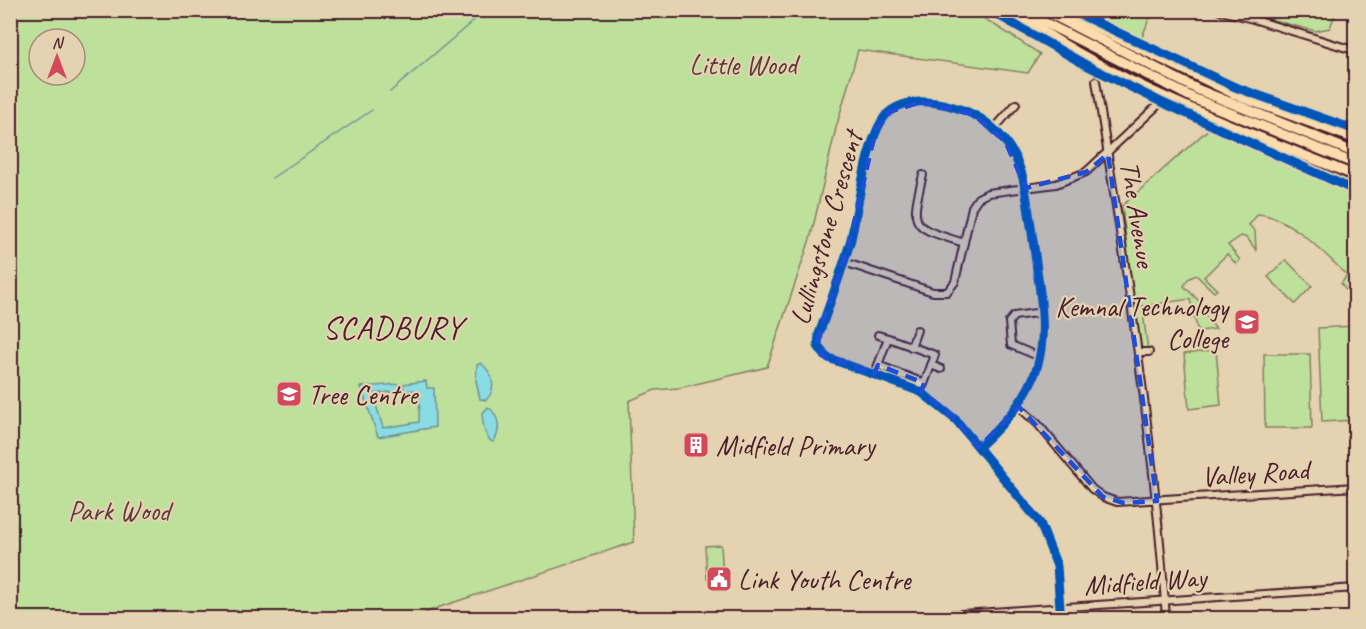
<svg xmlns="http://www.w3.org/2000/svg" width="1366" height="629" font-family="Caveat,sans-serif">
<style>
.green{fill:#bde09a;stroke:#848062;stroke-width:1.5;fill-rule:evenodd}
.water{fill:#8adce3;stroke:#709099;stroke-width:1.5}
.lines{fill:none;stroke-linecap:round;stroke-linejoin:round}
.stream{stroke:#709099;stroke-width:1.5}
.minor-casing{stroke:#4a1f2b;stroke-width:10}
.highway-casing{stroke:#4a1f2b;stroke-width:14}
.minor{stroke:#e4d2b0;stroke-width:6}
.highway{stroke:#fcdcac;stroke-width:9}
.cycleway-casing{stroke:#e4d2b0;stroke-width:13}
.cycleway{stroke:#0057b8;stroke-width:9}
.marked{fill:#1d4ed8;fill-opacity:0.2;stroke:#1d4ed8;stroke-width:4.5;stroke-dasharray:12 8;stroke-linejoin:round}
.labels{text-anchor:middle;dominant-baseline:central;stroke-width:4.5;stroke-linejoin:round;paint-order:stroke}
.park-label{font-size:28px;fill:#5b3c3c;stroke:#e4d2b0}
.street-label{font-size:28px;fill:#4a1f2b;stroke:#e4d2b0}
.poi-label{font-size:28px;fill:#4a1f2b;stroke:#e4d2b0;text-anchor:start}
.quarter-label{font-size:32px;letter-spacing:1.5px;fill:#4a1f2b;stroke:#e4d2b0}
</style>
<rect width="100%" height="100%" fill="#e4d2b0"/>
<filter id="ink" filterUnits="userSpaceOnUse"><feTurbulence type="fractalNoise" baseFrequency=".0167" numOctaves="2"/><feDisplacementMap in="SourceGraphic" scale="12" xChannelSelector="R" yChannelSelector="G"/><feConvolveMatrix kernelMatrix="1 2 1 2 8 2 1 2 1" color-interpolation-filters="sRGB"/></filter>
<g filter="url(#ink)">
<g class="green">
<path d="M971,10L1040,54L1028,73L858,50L836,128L811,236L767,367L679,388L655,390L629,401L634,542L434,609L415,618H11L10,11ZM39,39H75V75H39Z"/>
<path d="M1074,11H1152L1141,40Z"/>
<path d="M1238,11H1336L1330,28L1315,31Z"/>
<path d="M1211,127L1347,187L1355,193V294H1349L1341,284L1347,275C1323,253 1292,217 1258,214L1249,225L1255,231L1256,250L1247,238L1241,236L1228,245L1240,260L1236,264L1227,254L1204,277L1217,290L1214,292L1196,275L1188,279L1184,286L1201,303L1200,309L1216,329L1200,331L1197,328L1190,299L1142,306L1148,350L1140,351L1122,206Z"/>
<path d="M1219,128L1347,180L1355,185V190L1345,183Z"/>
<path d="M1286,260L1312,286L1295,304L1268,277Z"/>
<path d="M1355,326V420L1322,422L1318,328Z"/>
<path d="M1216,350L1221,405L1189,409L1184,354Z"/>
<path d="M1264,354H1310L1312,428H1265Z"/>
<path d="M721,545L723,578L707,579L705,546Z"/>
</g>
<g class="water">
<path d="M481,363C492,372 498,389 486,400L480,399L476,381L477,365Z"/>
<path d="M426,381L427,388H434L435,427L378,437L361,387L400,384V391L373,394L383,428L419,422L420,393L416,390L404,391L403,384Z"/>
<path d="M488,407C499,415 502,431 493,442C484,438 483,423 482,414Z"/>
</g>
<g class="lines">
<g class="stream">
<path d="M1271,22L1318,36"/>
<path d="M390,92L486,10"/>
<path d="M272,178L372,110"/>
</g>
<g class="minor-casing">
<g id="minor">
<path d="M1217,10L1253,19L1356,51"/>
<path d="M1096,81C1125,260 1154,438 1166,618"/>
<path d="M994,129L1016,104"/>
<path d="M923,175C909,230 912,226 964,243"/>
<path d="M844,262L933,292H947L955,282L972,207L978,198L988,193L1056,184L1086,172L1157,106"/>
<path d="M888,338L935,355L921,392"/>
<path d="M911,347L917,330"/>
<path d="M1138,352H1149"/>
<path d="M1040,357L1011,345L1009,322L1014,316L1043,312"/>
<path d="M878,365L924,383"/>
<path d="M931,365L941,369"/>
<path d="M877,368L888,338L878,335"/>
<path d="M1019,407L1038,424L1092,489L1103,497L1117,502L1356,487"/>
<path d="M979,447C1043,387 1050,355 1037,270C1033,239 1029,208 1023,178C1014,145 991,118 957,108C935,101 906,97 888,113C867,132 858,209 851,239C842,271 830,303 819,334L818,346L826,357L921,392L956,420L1040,523L1057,566L1060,608"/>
<path d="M901,618L1356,588"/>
</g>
</g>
<g class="highway-casing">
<g id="highway">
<path d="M1011,10C1115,85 1238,128 1356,176"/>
<path d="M1020,10L1195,99L1356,164"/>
<path d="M1043,10L1199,90L1356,153"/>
<path d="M1060,10L1241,97L1356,139"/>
</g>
</g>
<use href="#minor" class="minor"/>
<use href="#highway" class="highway"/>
<g class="cycleway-casing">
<g id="cycleway">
<path d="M989,10L1086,65L1161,102L1356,191"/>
<path d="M1070,10L1235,87L1356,130"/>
<path d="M979,447C1043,387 1050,355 1037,270C1033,239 1029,208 1023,178C1014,145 991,118 957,108C935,101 906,97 888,113C867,132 858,209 851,239C842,271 830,303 819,334L818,346L826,357L921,392L956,420L1040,523L1057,566L1060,608"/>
</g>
</g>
<use href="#cycleway" class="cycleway"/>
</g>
</g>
<path class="marked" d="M921,102L973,114L1005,141L1026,188L1086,172L1108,154L1157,501L1124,503L1103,497L1019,407L979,447L947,411L921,392L924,383L878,365L874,374L822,355L817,340L850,240L876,129L889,112Z"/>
<defs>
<g id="school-square" transform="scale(1.35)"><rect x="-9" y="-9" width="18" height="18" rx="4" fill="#d1495b" stroke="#e4d2b0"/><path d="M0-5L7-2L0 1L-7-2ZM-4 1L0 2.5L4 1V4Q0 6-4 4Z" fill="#fff"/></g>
<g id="university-square" transform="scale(1.35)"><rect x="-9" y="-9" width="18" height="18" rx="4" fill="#d1495b" stroke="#e4d2b0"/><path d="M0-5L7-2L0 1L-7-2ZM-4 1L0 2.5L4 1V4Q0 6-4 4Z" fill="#fff"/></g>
<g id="building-square" transform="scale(1.35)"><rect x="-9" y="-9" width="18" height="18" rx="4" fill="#d1495b" stroke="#e4d2b0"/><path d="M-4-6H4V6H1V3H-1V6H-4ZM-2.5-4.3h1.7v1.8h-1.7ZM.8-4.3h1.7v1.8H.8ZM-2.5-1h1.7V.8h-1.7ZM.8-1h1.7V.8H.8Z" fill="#fff"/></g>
<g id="civic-square" transform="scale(1.35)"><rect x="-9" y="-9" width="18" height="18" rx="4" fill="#d1495b" stroke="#e4d2b0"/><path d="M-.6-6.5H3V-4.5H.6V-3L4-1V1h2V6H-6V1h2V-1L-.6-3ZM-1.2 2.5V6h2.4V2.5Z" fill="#fff"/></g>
</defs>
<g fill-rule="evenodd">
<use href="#school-square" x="1247" y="322"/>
<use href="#university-square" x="289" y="394"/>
<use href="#building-square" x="696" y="445"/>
<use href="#civic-square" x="719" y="579"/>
</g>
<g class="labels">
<g class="park-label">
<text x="743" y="64">Little Wood</text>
<text x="119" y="510">Park Wood</text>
</g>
<g class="street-label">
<text transform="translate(1138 214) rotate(81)">The Avenue</text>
<text transform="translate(826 228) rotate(-74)">Lullingstone Crescent</text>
<text transform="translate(1255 473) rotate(-4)">Valley Road</text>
<text transform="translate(1145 581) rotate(-4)">Midfield Way</text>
</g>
<g class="poi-label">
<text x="1228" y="306" text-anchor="end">Kemnal Technology<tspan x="1228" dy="32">College</tspan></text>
<text x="308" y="394">Tree Centre</text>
<text x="716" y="445">Midfield Primary</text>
<text x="738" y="579">Link Youth Centre</text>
</g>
<g class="quarter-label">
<text x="393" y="327">SCADBURY</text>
</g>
</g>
<rect width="1366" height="629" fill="none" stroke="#e4d2b0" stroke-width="36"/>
<rect x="18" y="18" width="1330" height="593" fill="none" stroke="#4a1f2b" stroke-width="2" filter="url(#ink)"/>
<g transform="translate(57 57)"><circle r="28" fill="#e4d2b0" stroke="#a68a7b" stroke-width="1.5"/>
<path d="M0-4.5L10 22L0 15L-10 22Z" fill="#d1495b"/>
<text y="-9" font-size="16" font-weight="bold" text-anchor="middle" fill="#4a1f2b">N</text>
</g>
</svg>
